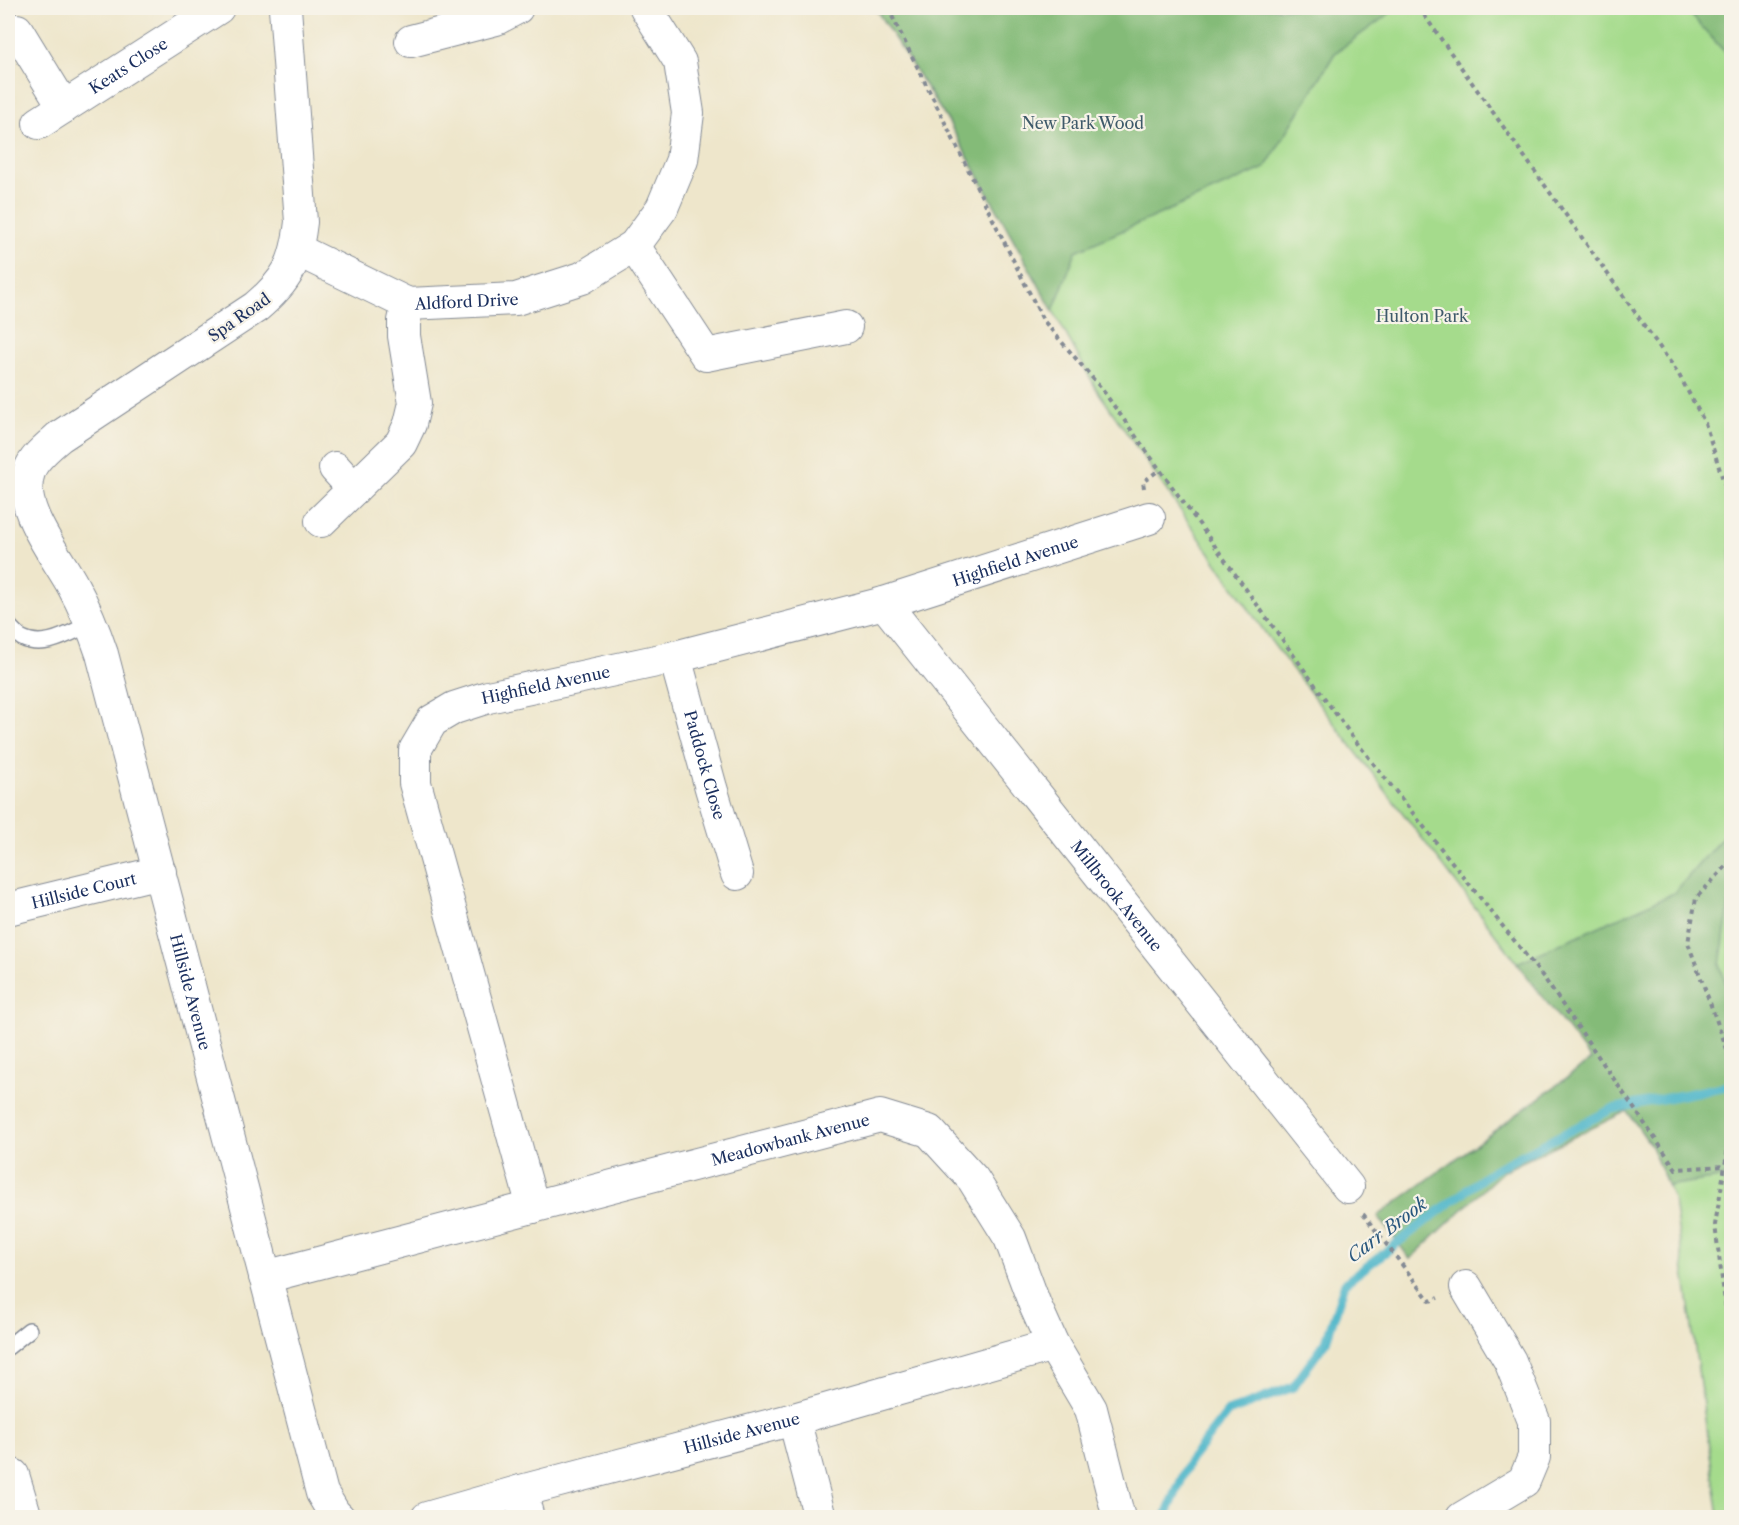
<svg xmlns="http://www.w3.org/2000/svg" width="1739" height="1525" font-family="'Libre Caslon Text',serif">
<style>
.green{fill:#a5db8c;stroke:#608575;stroke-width:1.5}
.forest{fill:#84bb78;stroke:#50756b;stroke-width:1.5}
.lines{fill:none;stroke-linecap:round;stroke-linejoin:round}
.stream{stroke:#4bb5c9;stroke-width:9}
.lane-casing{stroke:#848a94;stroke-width:18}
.street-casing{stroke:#848a94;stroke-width:34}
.path{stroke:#848a94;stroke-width:4;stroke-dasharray:4.5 4.5;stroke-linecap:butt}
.lane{stroke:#fff;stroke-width:15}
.street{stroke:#fff;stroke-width:32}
.labels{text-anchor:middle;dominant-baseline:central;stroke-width:4.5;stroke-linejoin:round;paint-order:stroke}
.street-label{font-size:16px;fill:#1b2f5e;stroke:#f7f3e8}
.park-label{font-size:16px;fill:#3e5a6a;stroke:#f7f3e8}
.water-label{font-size:18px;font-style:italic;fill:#29577e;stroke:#f7f3e8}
</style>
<rect width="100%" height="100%" fill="#f7f3e8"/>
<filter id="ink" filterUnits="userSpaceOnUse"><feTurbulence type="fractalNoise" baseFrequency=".0167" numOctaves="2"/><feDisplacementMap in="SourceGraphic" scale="12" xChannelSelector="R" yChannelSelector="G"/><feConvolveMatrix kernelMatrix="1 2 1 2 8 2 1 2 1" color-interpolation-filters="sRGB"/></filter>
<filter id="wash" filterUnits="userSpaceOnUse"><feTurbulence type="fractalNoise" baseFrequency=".008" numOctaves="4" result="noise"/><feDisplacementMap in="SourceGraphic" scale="24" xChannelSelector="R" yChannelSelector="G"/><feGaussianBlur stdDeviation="1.35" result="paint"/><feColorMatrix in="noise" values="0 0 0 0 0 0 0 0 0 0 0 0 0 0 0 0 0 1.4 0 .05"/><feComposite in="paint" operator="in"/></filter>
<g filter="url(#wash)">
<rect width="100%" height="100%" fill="#eee6cb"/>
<path class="green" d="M875,8H1731V1517H1719L1674,1201L1650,1144L1591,1059L1271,641L1097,390L948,121Z"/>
<g class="forest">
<path d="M875,8H1397L1335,53L1265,168L1076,251L1053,311L948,121Z"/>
<path d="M1685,8H1731V59Z"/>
<path d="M1731,827V893L1720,965L1731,1000V1176L1668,1186L1650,1144L1627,1111L1503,1171L1410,1259L1378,1216L1591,1060L1517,963L1674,893Z"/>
</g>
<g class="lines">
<path class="stream" d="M1165,1518L1190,1460L1228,1412L1293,1387L1326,1341L1345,1283L1493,1170L1612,1109L1732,1085"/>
</g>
</g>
<g filter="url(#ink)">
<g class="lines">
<g class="lane-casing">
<g id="lane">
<path d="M8,479L13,474L29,472"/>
<path d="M8,625C12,629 17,635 22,638C45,650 71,632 92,623"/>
<path d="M8,1347L29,1330"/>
</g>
</g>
<g class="street-casing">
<g id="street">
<path id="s1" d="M285,8L301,222C296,264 288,280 256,307L59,437C49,446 33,458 29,472C16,507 57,556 73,586C85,608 94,630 102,654L322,1493L334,1513L339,1518"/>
<path d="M17,30L64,107"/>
<path d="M411,41L496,19L517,8"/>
<path id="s2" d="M39,123L218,8"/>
<path d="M634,246L706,355L846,327"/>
<path id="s3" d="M297,250L408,304L516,299L582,278L634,246L662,208L682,160L688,113L680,62L646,8"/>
<path d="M335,468L354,489"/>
<path d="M321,521L401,443L410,424L415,403L404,336V321L408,304"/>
<path id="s4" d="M884,603L1348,1187"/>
<path id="s5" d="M675,657L711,788L737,874"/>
<path id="s6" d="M8,909L160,872"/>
<path id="s7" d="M533,1207L415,783V750L432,721L454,708L488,697L675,657L884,603L1149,518"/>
<path id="s8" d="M265,1277L880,1116L929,1131L973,1179L1010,1238L1035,1305L1053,1345L1091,1409L1119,1518"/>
<path d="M794,1419L820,1518"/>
<path d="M13,1475L26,1518"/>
<path d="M521,1491L528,1518"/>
<path id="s9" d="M427,1518L521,1491L794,1419L1053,1345"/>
<path d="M1462,1518L1524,1481L1534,1457V1421L1510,1361L1466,1287"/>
</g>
</g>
<g class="path">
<path d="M888,8L1043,320L1101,388L1354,739L1544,978L1676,1169L1724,1166"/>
<path d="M1419,8L1678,373L1705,423L1732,508"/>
<path d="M1144,488L1143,482L1159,470"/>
<path d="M1732,860L1696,898L1688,943L1727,1049L1732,1082"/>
<path d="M1732,1124L1715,1225L1732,1356"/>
<path d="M1363,1214L1430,1301L1438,1298"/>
</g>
<use href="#lane" class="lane"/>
<use href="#street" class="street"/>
</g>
</g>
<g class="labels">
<g class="street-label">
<text stroke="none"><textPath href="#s2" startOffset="106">Keats Close</textPath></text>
<text stroke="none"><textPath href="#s3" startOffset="182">Aldford Drive</textPath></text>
<text transform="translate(239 317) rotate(-35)">Spa Road</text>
<text stroke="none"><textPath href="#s7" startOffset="1113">Highfield Avenue</textPath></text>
<text stroke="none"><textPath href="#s7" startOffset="627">Highfield Avenue</textPath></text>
<text stroke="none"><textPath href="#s5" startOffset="112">Paddock Close</textPath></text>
<text stroke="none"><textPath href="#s6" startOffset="78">Hillside Court</textPath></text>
<text stroke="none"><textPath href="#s4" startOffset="374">Millbrook Avenue</textPath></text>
<text stroke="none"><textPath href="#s1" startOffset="1146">Hillside Avenue</textPath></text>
<text stroke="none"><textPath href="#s8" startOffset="543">Meadowbank Avenue</textPath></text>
<text stroke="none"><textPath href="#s9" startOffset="326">Hillside Avenue</textPath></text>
</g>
<g class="park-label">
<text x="1083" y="123">New Park Wood</text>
<text x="1422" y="316">Hulton Park</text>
</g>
<g class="water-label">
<text transform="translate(1387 1230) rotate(-37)">Carr Brook</text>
</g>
</g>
<rect width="1739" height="1525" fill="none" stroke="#f7f3e8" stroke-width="30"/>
</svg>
